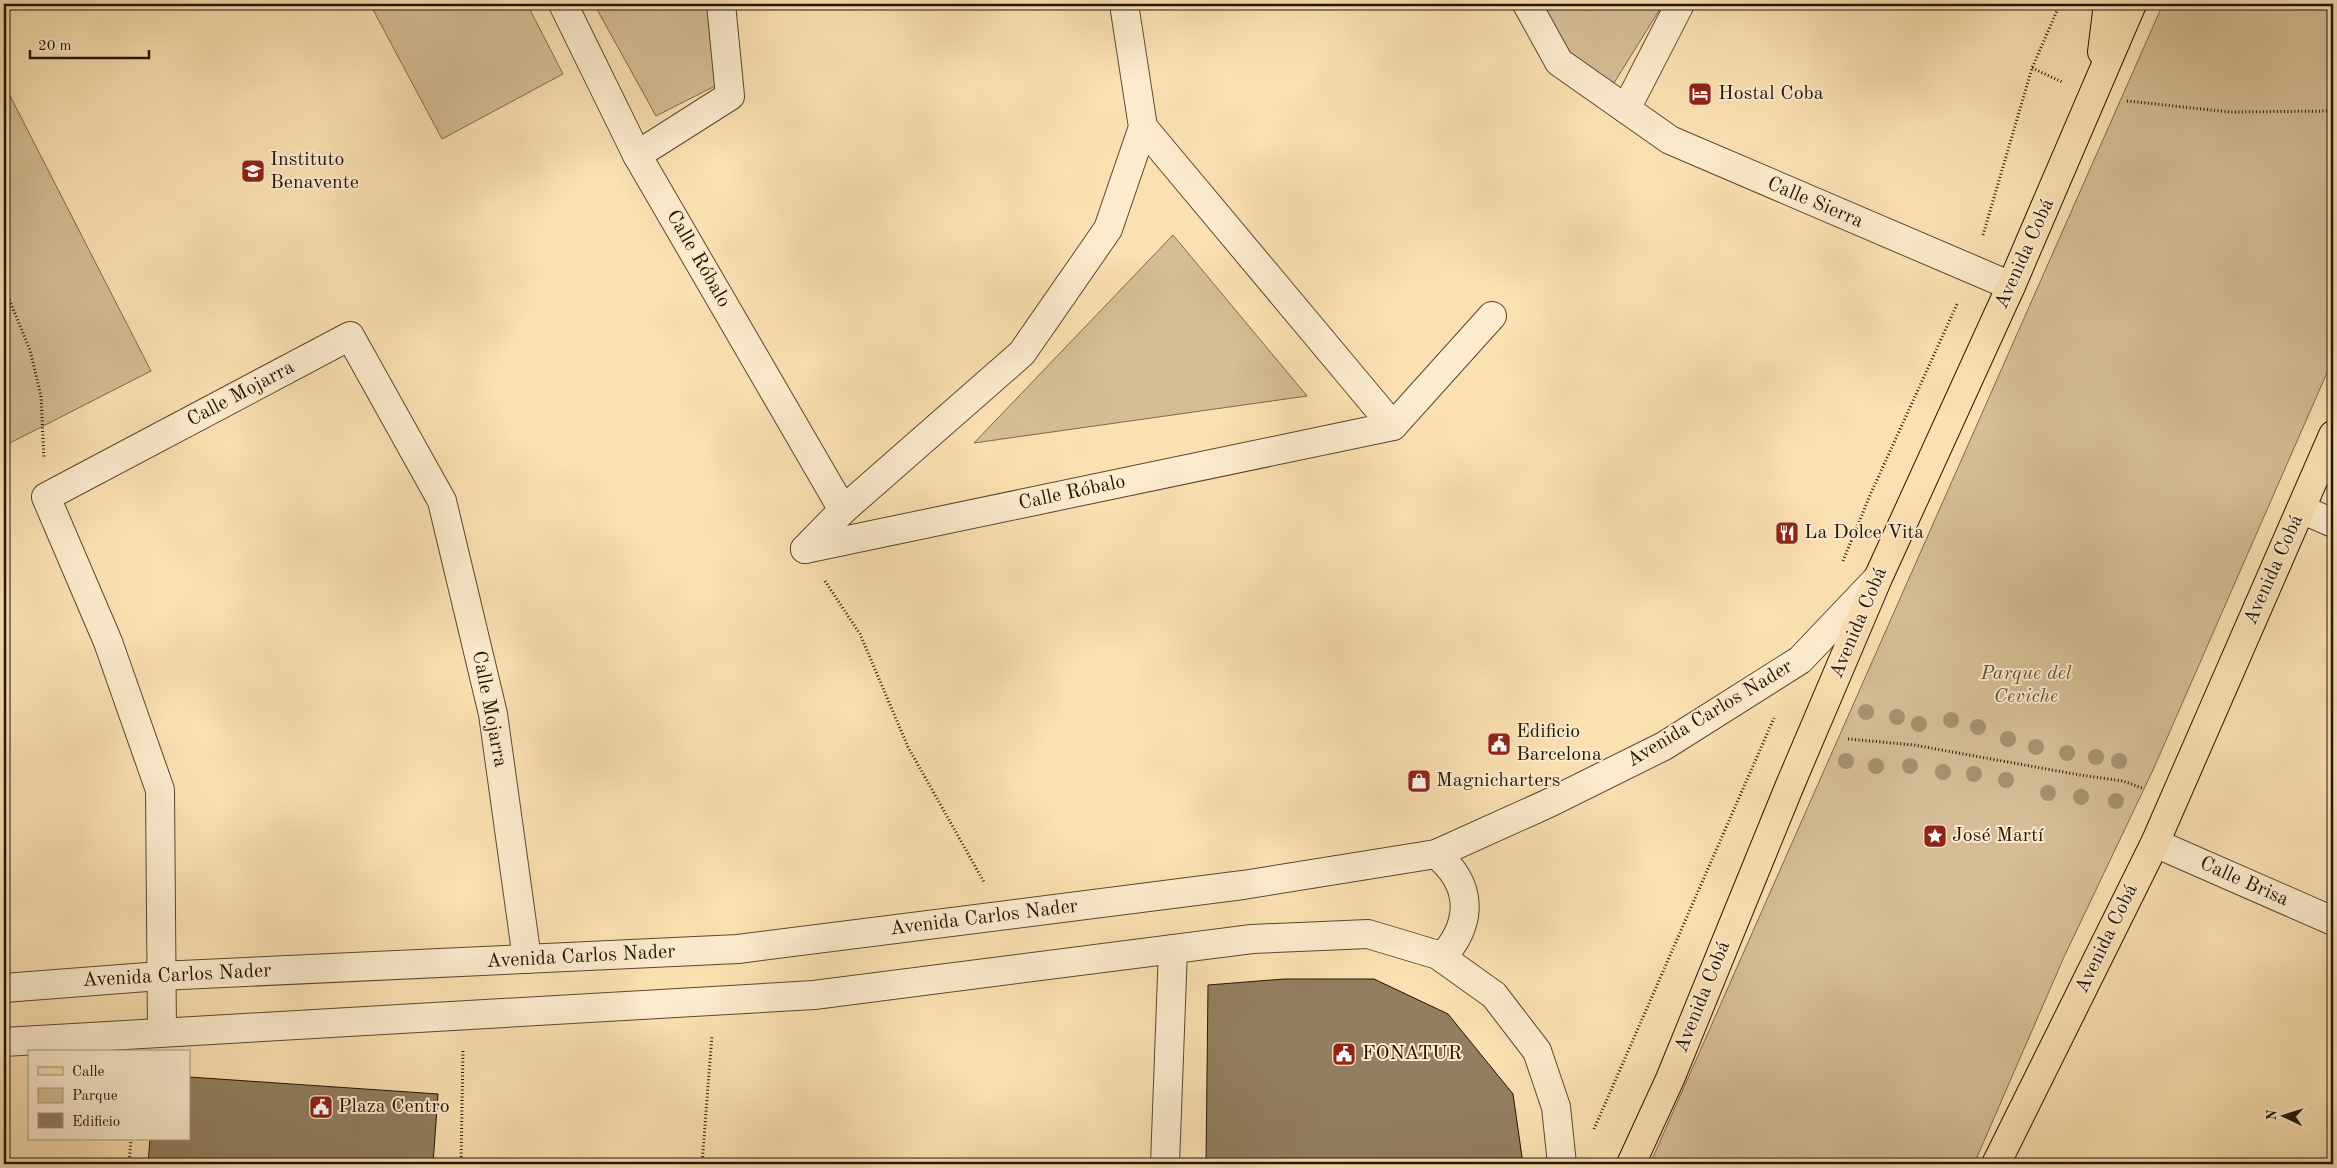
<svg xmlns="http://www.w3.org/2000/svg" width="2337" height="1168" font-family="'Old Standard TT',serif">
<style>
.green{fill:#d6bd95;stroke:#7c694d}
.building{fill:#937f5f;stroke:#221505}
.lines{fill:none;stroke-linecap:round;stroke-linejoin:round}
.minor-casing{stroke:#584830;stroke-width:30}
.major-casing{stroke:#221505;stroke-width:30}
.path{stroke:#221505;stroke-width:3;stroke-dasharray:1 2.5;stroke-linecap:butt}
.minor{stroke:#fcebcd;stroke-width:28}
.major{stroke:#fbe0b2;stroke-width:28}
.tree{fill:#a6916e}
.labels{text-anchor:middle;dominant-baseline:central;stroke-width:4;stroke-linejoin:round;paint-order:stroke}
.poi-label{font-size:20px;fill:#221505;stroke:#fcebcd;text-anchor:start}
.street-label{font-size:20px;fill:#221505;stroke:#fcebcd}
.park-label{font-size:20px;font-style:italic;fill:#615037;stroke:#fcebcd}
</style>
<rect width="100%" height="100%" fill="#fbe0b2"/>
<filter id="stains"><feTurbulence type="fractalNoise" baseFrequency=".004" numOctaves="4"/><feColorMatrix values="0 0 0 0 .2 0 0 0 0 .09 0 0 0 0 .02 0 0 0 .5 -.17"/></filter>
<radialGradient id="worn" r=".72"><stop offset=".6" stop-color="#630" stop-opacity="0"/><stop offset="1" stop-color="#630" stop-opacity=".3"/></radialGradient>
<g class="green">
<path d="M370,4H527L563,74L442,139Z"/>
<path d="M594,4H707L719,84L656,116Z"/>
<path d="M1537,4H1663L1614,83L1565,57Z"/>
<path d="M2163,4H2333V359L2153,770L2064,957L1974,1164H1650Z"/>
<path d="M4,84L151,371L4,446Z"/>
<path d="M1173,235L1307,396L974,443Z"/>
</g>
<g class="building">
<path d="M1284,979H1374L1448,1014L1513,1094L1523,1164H1206L1208,985Z"/>
<path d="M189,1077L438,1094L433,1164H148L150,1139H189Z"/>
</g>
<g class="lines">
<g class="minor-casing">
<g id="minor">
<path d="M563,4L637,155L843,510"/>
<path d="M1527,4L1559,62L1670,140L2011,286"/>
<path d="M1626,109L1680,4"/>
<path d="M1143,127L1393,426"/>
<path d="M637,155L730,96L721,4"/>
<path d="M2301,509L2333,523"/>
<path d="M805,549L1393,426L1492,316"/>
<path d="M805,549L843,510L1022,353L1108,229L1143,127L1124,4"/>
<path d="M2155,843L2333,921"/>
<path d="M1436,854C1471,883 1474,919 1445,954L1438,955"/>
<path d="M4,988L160,976L738,949L1243,885L1436,854L1549,803L1664,746L1800,660L1877,579"/>
<path d="M162,1032L160,790L108,642L46,497L350,336L442,501L493,714L527,959"/>
<path d="M4,1042L814,995L1252,939L1368,934L1438,955L1494,995L1537,1051L1556,1107L1562,1164"/>
<path d="M1165,1164L1173,949"/>
</g>
</g>
<g class="major-casing">
<g id="major">
<path d="M2102,52L2108,4"/>
<path d="M1631,1164L1670,1079L1790,785L1878,578L2011,286L2132,4"/>
<path d="M1996,1164L2155,843L2333,435"/>
</g>
</g>
<g class="path">
<path d="M2032,68L2062,82"/>
<path d="M2127,101L2230,112L2333,111"/>
<path d="M1983,235L2032,68L2060,4"/>
<path d="M4,287L30,350L41,396L44,459"/>
<path d="M1843,561L1871,493L1958,302"/>
<path d="M825,581L860,634L908,747L984,882"/>
<path d="M1848,739L1914,745L2080,775L2123,781L2142,788"/>
<path d="M1594,1129L1774,718"/>
<path d="M129,1164L131,1139"/>
<path d="M461,1164L463,1050"/>
<path d="M702,1164L712,1035"/>
</g>
<use href="#minor" class="minor"/>
<use href="#major" class="major"/>
</g>
<g class="tree">
<circle cx="1866" cy="712" r="8"/>
<circle cx="1897" cy="717" r="8"/>
<circle cx="1951" cy="720" r="8"/>
<circle cx="1919" cy="724" r="8"/>
<circle cx="1978" cy="727" r="8"/>
<circle cx="2008" cy="739" r="8"/>
<circle cx="2036" cy="747" r="8"/>
<circle cx="2067" cy="753" r="8"/>
<circle cx="2096" cy="757" r="8"/>
<circle cx="1846" cy="761" r="8"/>
<circle cx="2119" cy="761" r="8"/>
<circle cx="1876" cy="766" r="8"/>
<circle cx="1910" cy="766" r="8"/>
<circle cx="1943" cy="772" r="8"/>
<circle cx="1974" cy="774" r="8"/>
<circle cx="2006" cy="780" r="8"/>
<circle cx="2048" cy="793" r="8"/>
<circle cx="2081" cy="797" r="8"/>
<circle cx="2116" cy="801" r="8"/>
</g>
<defs>
<g id="hotel-square" transform="scale(1.25)"><rect x="-9" y="-9" width="18" height="18" rx="4" fill="#8f2418" stroke="#fcebcd"/><path d="M-6-4.5h1.5V1H6V5H4.5V3h-9V5H-6ZM-4 0a1.8 1.8 0 1 1 3.6 0ZM.5 0V-2.5h3Q6-2.5 6 0Z" fill="#fff"/></g>
<g id="school-square" transform="scale(1.25)"><rect x="-9" y="-9" width="18" height="18" rx="4" fill="#8f2418" stroke="#fcebcd"/><path d="M0-5L7-2L0 1L-7-2ZM-4 1L0 2.5L4 1V4Q0 6-4 4Z" fill="#fff"/></g>
<g id="restaurant-square" transform="scale(1.25)"><rect x="-9" y="-9" width="18" height="18" rx="4" fill="#8f2418" stroke="#fcebcd"/><path d="M-5-6h1v4h1v-4h1v4h1v-4h1v5L-1.5 .5V6h-2V.5L-5-1ZM5-6V6H3V1.5H1.5Q1.5-4 5-6Z" fill="#fff"/></g>
<g id="civic-square" transform="scale(1.25)"><rect x="-9" y="-9" width="18" height="18" rx="4" fill="#8f2418" stroke="#fcebcd"/><path d="M-.6-6.5H3V-4.5H.6V-3L4-1V1h2V6H-6V1h2V-1L-.6-3ZM-1.2 2.5V6h2.4V2.5Z" fill="#fff"/></g>
<g id="shop-square" transform="scale(1.25)"><rect x="-9" y="-9" width="18" height="18" rx="4" fill="#8f2418" stroke="#fcebcd"/><path d="M-5-2.5h2.3a2.7 3.5 0 0 1 5.4 0H5L5.5 6h-11ZM-1.5-2.5h3a1.5 2.3 0 0 0-3 0Z" fill="#fff"/></g>
<g id="sight-square" transform="scale(1.25)"><rect x="-9" y="-9" width="18" height="18" rx="4" fill="#8f2418" stroke="#fcebcd"/><path d="M0-6L1.8-2.2L6-1.7L2.9 1.2L3.7 5.4L0 3.3L-3.7 5.4L-2.9 1.2L-6-1.7L-1.8-2.2Z" fill="#fff"/></g>
</defs>
<g fill-rule="evenodd">
<use href="#hotel-square" x="1700" y="94"/>
<use href="#school-square" x="253" y="171"/>
<use href="#restaurant-square" x="1787" y="533"/>
<use href="#civic-square" x="1499" y="744"/>
<use href="#shop-square" x="1419" y="781"/>
<use href="#sight-square" x="1935" y="836"/>
<use href="#civic-square" x="1344" y="1054"/>
<use href="#civic-square" x="321" y="1107"/>
</g>
<g class="labels">
<g class="poi-label">
<text x="1718" y="94">Hostal Coba</text>
<text x="270" y="160">Instituto<tspan x="270" dy="23">Benavente</tspan></text>
<text x="1804" y="533">La Dolce Vita</text>
<text x="1516" y="732">Edificio<tspan x="1516" dy="23">Barcelona</tspan></text>
<text x="1436" y="781">Magnicharters</text>
<text x="1952" y="836">José Martí</text>
<text x="1362" y="1054">FONATUR</text>
<text x="338" y="1107">Plaza Centro</text>
</g>
<g class="street-label">
<text transform="translate(1815 203) rotate(23)">Calle Sierra</text>
<text transform="translate(2025 254) rotate(-66)">Avenida Cobá</text>
<text transform="translate(698 259) rotate(60)">Calle Róbalo</text>
<text transform="translate(241 394) rotate(-28)">Calle Mojarra</text>
<text transform="translate(1072 493) rotate(-12)">Calle Róbalo</text>
<text transform="translate(2274 570) rotate(-66)">Avenida Cobá</text>
<text transform="translate(1859 623) rotate(-67)">Avenida Cobá</text>
<text transform="translate(489 709) rotate(79)">Calle Mojarra</text>
<text transform="translate(1710 714) rotate(-31)">Avenida Carlos Nader</text>
<text transform="translate(2244 882) rotate(24)">Calle Brisa</text>
<text transform="translate(984 918) rotate(-7)">Avenida Carlos Nader</text>
<text transform="translate(2107 939) rotate(-64)">Avenida Cobá</text>
<text transform="translate(581 957) rotate(-3)">Avenida Carlos Nader</text>
<text transform="translate(177 976) rotate(-3)">Avenida Carlos Nader</text>
<text transform="translate(1703 997) rotate(-68)">Avenida Cobá</text>
</g>
<g class="park-label">
<text x="2026" y="674">Parque del<tspan x="2026" dy="23">Ceviche</tspan></text>
</g>
</g>
<rect width="2337" height="1168" fill="none" stroke="#fbe0b2" stroke-width="20"/>
<rect x="5" y="5" width="2327" height="1158" fill="none" stroke="#221505" stroke-width="2.5"/>
<rect x="10" y="10" width="2317" height="1148" fill="none" stroke="#221505"/>
<rect x="28" y="1050" width="162" height="90" fill="#fcebcd" stroke="#a5957d"/>
<rect x="38" y="1067" width="25" height="8" fill="#fbe0b2" stroke="#a5957d"/>
<text x="72" y="1076" font-size="15" fill="#221505">Calle</text>
<rect x="38" y="1088" width="25" height="15" fill="#d6bd95" stroke="#a5957d"/>
<text x="72" y="1100" font-size="15" fill="#221505">Parque</text>
<rect x="38" y="1113" width="25" height="15" fill="#937f5f" stroke="#a5957d"/>
<text x="72" y="1126" font-size="15" fill="#221505">Edificio</text>
<g transform="translate(2284 1116) rotate(274)" stroke="#fcebcd" stroke-width="4" paint-order="stroke">
<path d="M0-4L9 19L0 12L-9 19Z" fill="#221505"/>
<text y="-8" font-size="14" font-weight="bold" text-anchor="middle" fill="#221505">N</text>
</g>
<path d="M30 50v8h119v-8" fill="none" stroke="#221505" stroke-width="2.5"/>
<text x="38" y="50" font-size="15" fill="#221505" stroke="#fcebcd" stroke-width="4" paint-order="stroke">20 m</text>
<rect width="100%" height="100%" filter="url(#stains)"/>
<rect width="100%" height="100%" fill="url(#worn)"/>
</svg>
